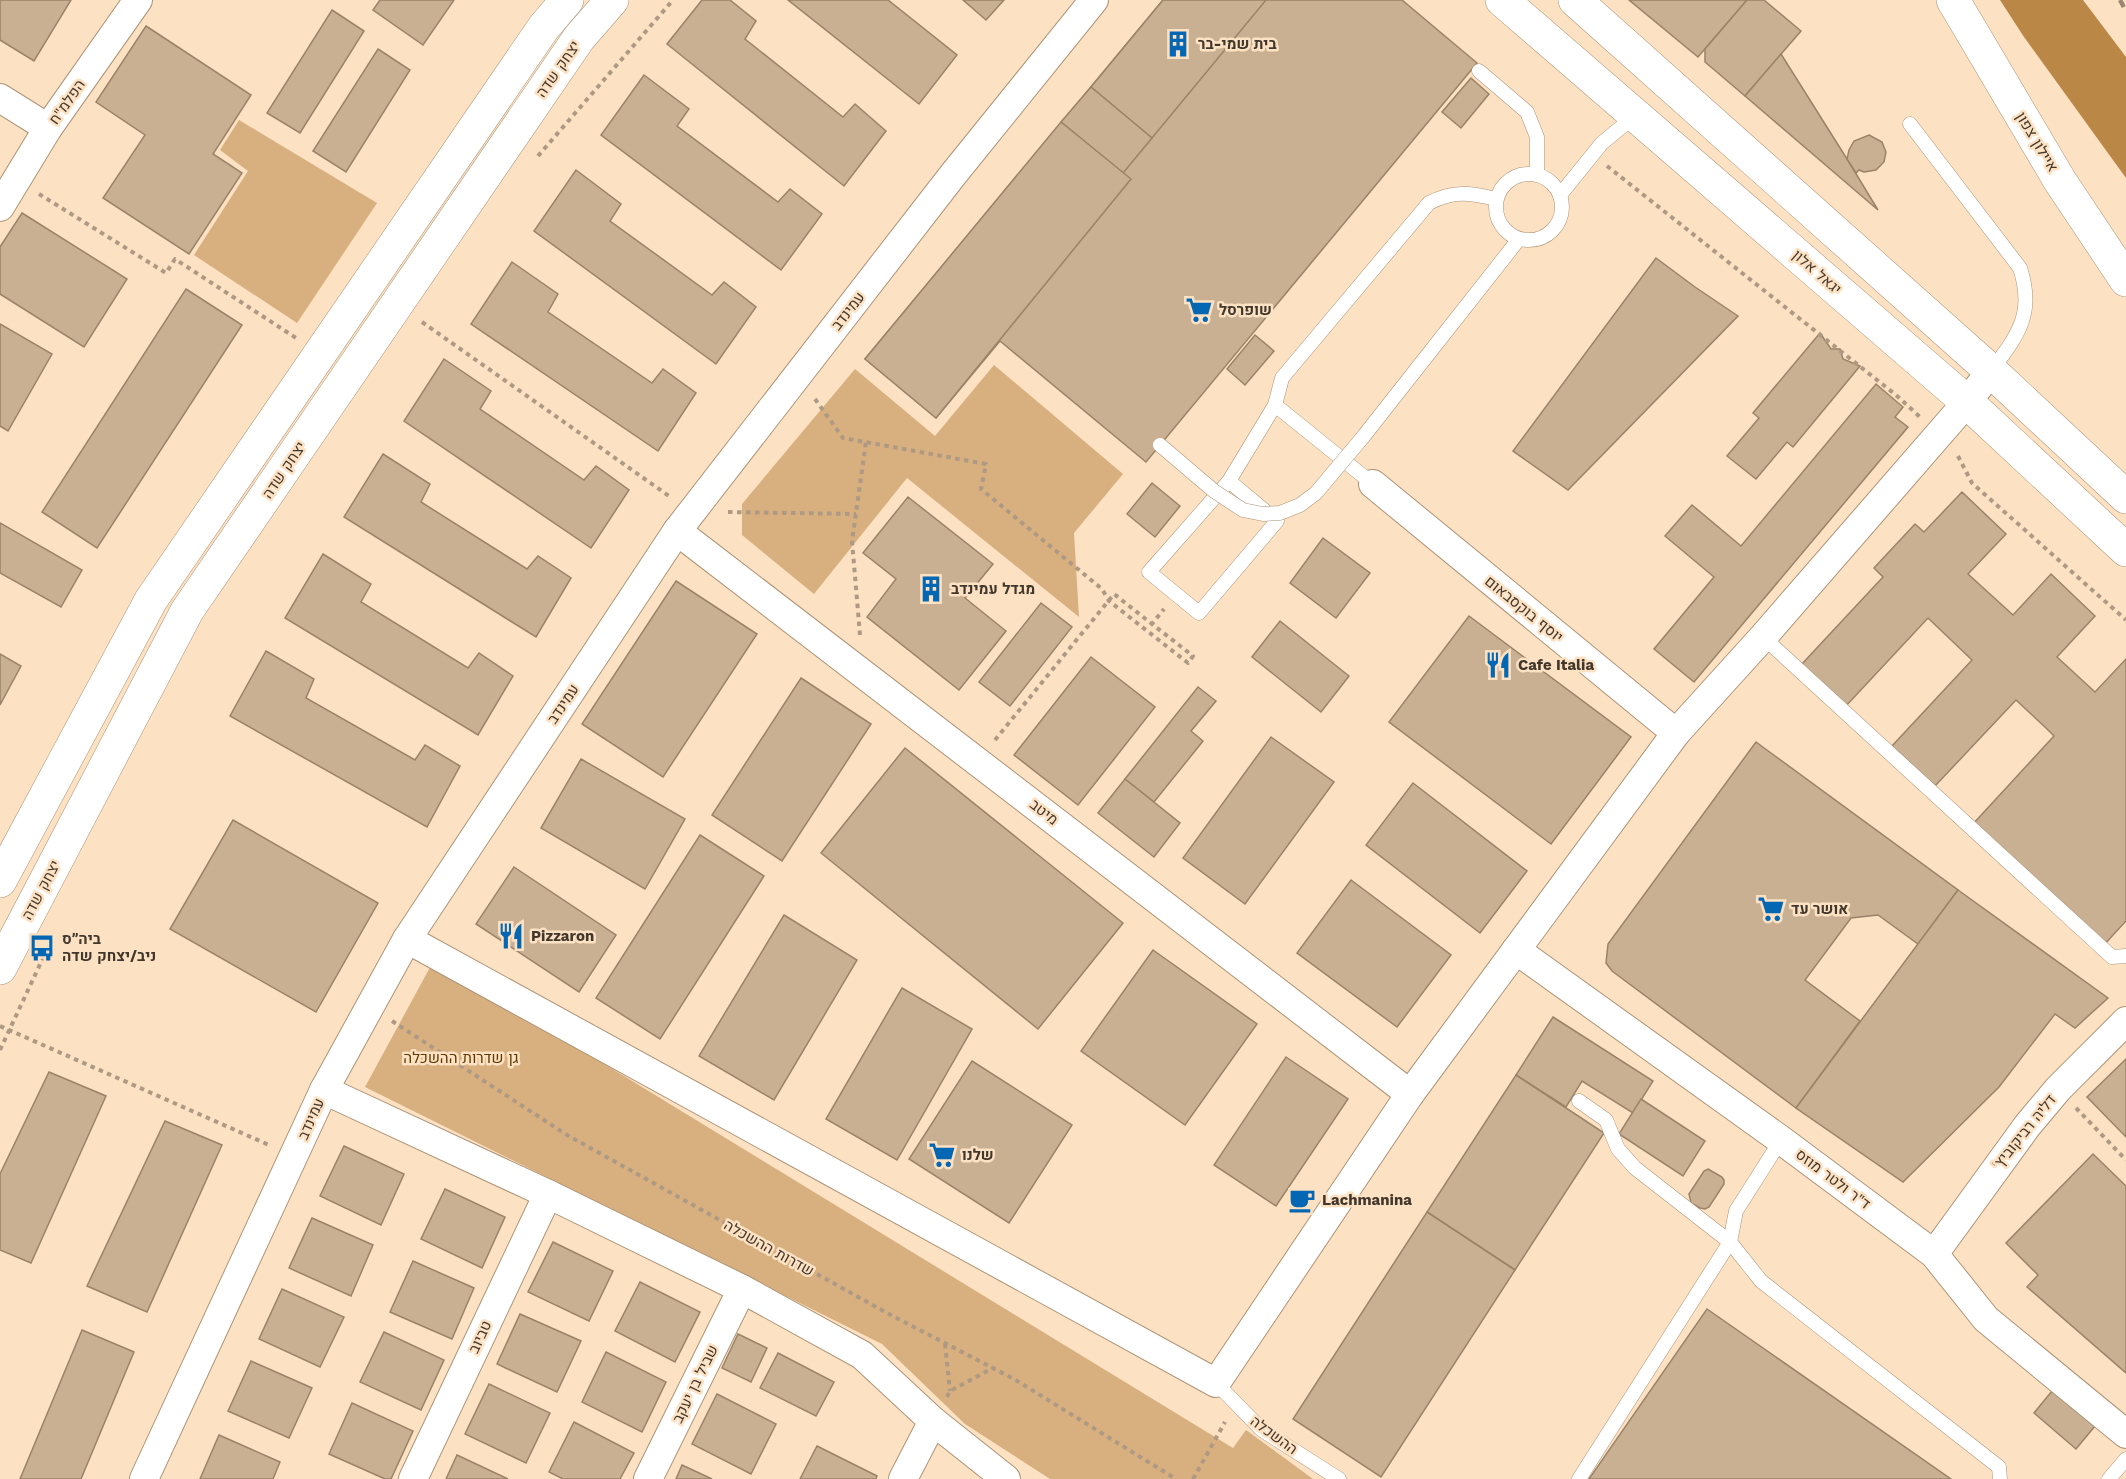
<svg xmlns="http://www.w3.org/2000/svg" width="2126" height="1479" font-family="'Work Sans',Heebo,sans-serif">
<style>
.green{fill:#d8af7f}
.water{fill:#bb8746}
.building{fill:#c9b093;stroke:#9b8368;stroke-width:1.5}
.lines{fill:none;stroke-linecap:round;stroke-linejoin:round}
.lane-casing{stroke:#ad9478;stroke-width:15}
.street-casing{stroke:#ad9478;stroke-width:30}
.secondary-casing{stroke:#ad9478;stroke-width:34}
.highway-casing{stroke:#ad9478;stroke-width:34}
.path{stroke:#ae9a84;stroke-width:4;stroke-dasharray:4.5 4.5;stroke-linecap:butt}
.lane{stroke:#fff;stroke-width:14}
.street{stroke:#fff;stroke-width:28}
.secondary{stroke:#fff;stroke-width:33}
.highway{stroke:#fff;stroke-width:33}
.rail{stroke:#9b8874;stroke-width:4.5;stroke-dasharray:8 8;stroke-linecap:butt}
.lane-bridge-casing{stroke:#ad9478;stroke-width:15;stroke-linecap:butt}
.lane-bridge{stroke:#fff;stroke-width:14}
.labels{text-anchor:middle;dominant-baseline:central;stroke-width:5;stroke-linejoin:round;paint-order:stroke}
.poi-label{font-size:15px;font-weight:bold;fill:#42372c;stroke:#fce1c3;text-anchor:start}
.street-label{font-size:15px;fill:#42372c;stroke:#fce1c3}
.park-label{font-size:15px;fill:#5d3903;stroke:#fce1c3}
</style>
<rect width="100%" height="100%" fill="#fce1c3"/>
<g class="green">
<path d="M239,120L377,203L297,323L194,255L248,171L220,150Z"/>
<path d="M994,365L1123,474L1074,533L1079,617L907,478L814,594L742,535V504L855,369L935,436Z"/>
<path d="M434,960L1233,1448L1246,1430L1313,1479H1050L965,1424L882,1344L365,1087Z"/>
</g>
<path class="water" d="M2000,0H2083L2126,57V178L2024,37Z"/>
<g class="building">
<path d="M0,0H71L34,61L0,40Z"/>
<path d="M380,0H454L423,45L373,10Z"/>
<path d="M702,0H730L756,21L745,39L843,117L855,104L886,131L844,186L667,44Z"/>
<path d="M788,0H888L957,55L919,104Z"/>
<path d="M963,0H1004L986,20Z"/>
<path d="M1163,0H1402L1477,63L1146,462L1000,341L936,418L865,359Z"/>
<path d="M1163,0H1266L1152,138L1091,87Z"/>
<path d="M1629,0H1747L1698,57Z"/>
<path d="M1747,0H1764L1801,31L1745,96L1705,62V49Z"/>
<path d="M332,10L364,31L300,133L267,113Z"/>
<path d="M146,26L251,95L213,154L242,173L189,254L103,198L145,135L96,102Z"/>
<path d="M378,49L410,70L346,172L313,151Z"/>
<path d="M1781,54L1847,159L1878,210L1745,96Z"/>
<path d="M644,75L689,109L677,126L778,202L790,189L822,214L781,270L601,135Z"/>
<path d="M1471,78L1489,94L1461,128L1442,112Z"/>
<path d="M1091,87L1152,138L1123,173L1061,122Z"/>
<path d="M1061,122L1131,179L936,418L865,359Z"/>
<path d="M1869,135L1882,142L1886,152L1884,162L1876,170L1864,172L1859,170L1856,173L1847,159L1849,150L1854,141Z"/>
<path d="M576,170L621,204L610,221L712,295L724,282L756,307L716,364L534,231Z"/>
<path d="M22,213L127,279L84,347L0,294V247Z"/>
<path d="M1656,258L1695,287L1738,316L1568,490L1513,451Z"/>
<path d="M512,262L558,294L548,312L652,383L663,369L696,393L658,451L471,324Z"/>
<path d="M186,289L242,325L97,548L42,512Z"/>
<path d="M0,324L52,354L8,431L0,426Z"/>
<path d="M1820,333L1831,349H1840L1843,359L1860,366L1793,447L1787,442L1756,479L1727,456L1759,418L1753,413Z"/>
<path d="M1255,335L1274,351L1245,385L1227,369Z"/>
<path d="M444,359L491,391L480,409L584,480L596,466L629,490L591,548L404,421Z"/>
<path d="M1876,384L1903,407L1895,417L1908,427L1694,682L1654,649L1714,577L1665,536L1692,505L1741,546Z"/>
<path d="M383,454L430,484L421,502L527,569L538,556L571,578L536,637L344,517Z"/>
<path d="M1152,483L1180,506L1155,537L1127,514Z"/>
<path d="M1962,492L2006,534L1968,574L2013,615L2051,574L2095,616L2057,657L2095,692L2126,659V921L2103,946L1973,824L2054,736L2046,728L2016,700L1935,786L1892,746L1972,660L1928,618L1845,707L1801,665L1883,577L1874,568L1915,524L1924,532Z"/>
<path d="M908,497L993,564L965,598L1006,631L959,690L867,617L896,579L863,553Z"/>
<path d="M0,523L82,570L61,607L0,573Z"/>
<path d="M1323,538L1370,573L1336,618L1290,583Z"/>
<path d="M323,554L371,584L361,602L468,668L479,653L513,676L478,735L285,618Z"/>
<path d="M676,581L757,634L663,777L582,724Z"/>
<path d="M1041,603L1072,627L1010,706L979,682Z"/>
<path d="M1469,616L1631,737L1551,844L1389,722Z"/>
<path d="M1280,621L1349,676L1321,712L1252,657Z"/>
<path d="M266,651L314,679L306,698L415,760L425,745L460,766L427,827L230,716Z"/>
<path d="M0,654L21,666L0,705Z"/>
<path d="M1091,657L1155,707L1078,805L1014,755Z"/>
<path d="M801,678L871,724L782,861L712,815Z"/>
<path d="M1198,687L1216,701L1191,731L1203,741L1154,802L1125,779Z"/>
<path d="M1271,737L1334,782L1245,904L1183,858Z"/>
<path d="M1756,742L1958,890L1918,944L1878,915L1851,918L1805,980L1860,1021L1796,1108L1612,971L1606,963L1608,944Z"/>
<path d="M905,748L1123,923L1038,1029L821,853Z"/>
<path d="M581,759L685,819L645,889L541,828Z"/>
<path d="M1125,779L1180,823L1154,857L1098,813Z"/>
<path d="M1413,783L1527,871L1480,933L1366,845Z"/>
<path d="M233,820L378,903L316,1012L170,929Z"/>
<path d="M700,835L764,876L660,1039L596,998Z"/>
<path d="M514,867L616,935L579,992L476,924Z"/>
<path d="M1351,880L1451,955L1397,1027L1297,953Z"/>
<path d="M1958,890L2108,998L2075,1028L2055,1014L1999,1087L1903,1182L1796,1108Z"/>
<path d="M784,915L857,960L774,1100L699,1056Z"/>
<path d="M1153,950L1257,1024L1185,1125L1081,1051Z"/>
<path d="M902,988L972,1029L897,1160L826,1119Z"/>
<path d="M1553,1017L1653,1081L1633,1113L1582,1081L1566,1107L1516,1075Z"/>
<path d="M1286,1057L1348,1099L1276,1206L1214,1165Z"/>
<path d="M2126,1059V1137L2087,1097Z"/>
<path d="M972,1061L1072,1125L1009,1223L909,1159Z"/>
<path d="M49,1072L106,1096L31,1263L0,1250V1174Z"/>
<path d="M1516,1075L1604,1133L1515,1270L1427,1212Z"/>
<path d="M1641,1099L1705,1141L1683,1176L1619,1134Z"/>
<path d="M165,1121L222,1145L147,1312L87,1286Z"/>
<path d="M344,1146L404,1174L381,1225L320,1196Z"/>
<path d="M2093,1154L2126,1186V1373L2027,1287L2038,1275L2006,1243Z"/>
<path d="M1708,1169L1722,1177L1724,1180V1184L1709,1207L1705,1209L1700,1208L1691,1203L1689,1194L1704,1171Z"/>
<path d="M445,1189L505,1217L482,1268L421,1239Z"/>
<path d="M1427,1212L1515,1270L1381,1477L1293,1419Z"/>
<path d="M312,1218L373,1245L351,1296L289,1268Z"/>
<path d="M553,1242L613,1271L589,1321L528,1292Z"/>
<path d="M413,1261L474,1288L452,1339L390,1312Z"/>
<path d="M640,1282L700,1312L675,1362L615,1331Z"/>
<path d="M282,1289L344,1317L320,1367L259,1339Z"/>
<path d="M1707,1309L1951,1479H1589Z"/>
<path d="M520,1314L581,1341L557,1392L497,1364Z"/>
<path d="M82,1330L134,1352L81,1479H20Z"/>
<path d="M384,1332L444,1360L421,1410L360,1382Z"/>
<path d="M738,1334L767,1348L751,1382L722,1368Z"/>
<path d="M606,1352L666,1382L642,1432L582,1402Z"/>
<path d="M778,1353L834,1382L816,1416L760,1388Z"/>
<path d="M251,1361L312,1388L289,1438L228,1411Z"/>
<path d="M489,1384L550,1413L526,1463L465,1434Z"/>
<path d="M2052,1391L2095,1426L2076,1449L2034,1413Z"/>
<path d="M717,1394L776,1424L751,1474L692,1444Z"/>
<path d="M352,1403L413,1431L391,1479H385L329,1454Z"/>
<path d="M574,1422L634,1453L620,1479H563L549,1472Z"/>
<path d="M219,1435L280,1462L273,1479H200Z"/>
<path d="M817,1446L877,1476L876,1479H800Z"/>
<path d="M457,1455L508,1479H446Z"/>
<path d="M682,1465L712,1479H676Z"/>
</g>
<g class="lines">
<g class="lane-casing">
<g id="lane">
<path d="M1479,71L1527,112L1537,137V174"/>
<path d="M1910,124L2020,268C2035,314 2018,335 1991,371"/>
<circle cx="1529" cy="207" r="33"/>
<path d="M1560,195L1602,143L1636,115"/>
<path d="M1363,437L1519,239"/>
<path d="M1229,481L1277,521L1199,613L1149,572L1229,481L1275,405"/>
<path d="M1373,484L1275,405L1282,378L1429,203C1454,190 1470,193 1496,199"/>
<path d="M1763,637L2112,957L2126,956"/>
<path d="M1579,1101L1606,1120L1618,1149L1635,1168L1730,1242L1761,1281L1999,1467L2000,1479"/>
<path d="M1216,1383L1262,1430L1339,1479"/>
<path d="M1579,1479L1730,1242L1736,1211L1781,1140"/>
<path d="M2109,1479L2126,1459"/>
</g>
</g>
<g class="street-casing">
<g id="street">
<path d="M0,98L48,128"/>
<path d="M0,207L48,128L138,0"/>
<path d="M1373,484L1676,733"/>
<path d="M677,531L1410,1094"/>
<path d="M407,939L1216,1383L1410,1094L1676,733L1763,637L1967,402L1991,371"/>
<path d="M1516,950L1781,1140L1934,1254L1986,1319L2126,1434"/>
<path d="M324,1090L548,1194L742,1289L862,1355L933,1421L1006,1479"/>
<path d="M1934,1254L2027,1126L2058,1089L2126,1021"/>
<path d="M144,1479L324,1090L407,939L677,531L952,176L1094,0"/>
<path d="M413,1479L548,1194"/>
<path d="M648,1479L742,1289"/>
<path d="M903,1479L933,1421"/>
</g>
</g>
<g class="secondary-casing">
<g id="secondary">
<path d="M1502,0L1967,402L2126,550"/>
<path d="M1575,0L1991,371L2126,497"/>
<path d="M0,881L151,600L544,27L567,0"/>
<path d="M0,968L187,611L579,38L612,0"/>
</g>
</g>
<g class="highway-casing">
<path id="highway" d="M1953,0L2060,181L2126,280"/>
</g>
<g class="path">
<path d="M538,156L673,0"/>
<path d="M1607,166L1896,395L1920,417"/>
<path d="M39,194L166,273L175,259L296,338"/>
<path d="M422,322L669,496"/>
<path d="M815,399L843,438L986,464L981,489L1102,589L1109,601L1188,663L1193,656L1152,624L1164,609"/>
<path d="M1958,456L1972,483L2126,620"/>
<path d="M728,512L856,514"/>
<path d="M860,635L852,541L866,442"/>
<path d="M995,740L1114,594L1152,624"/>
<path d="M392,1021L567,1135L887,1313L1014,1379L1176,1479"/>
<path d="M0,1026L269,1145"/>
<path d="M0,1050L43,958"/>
<path d="M2076,1108L2126,1160"/>
<path d="M945,1344L950,1391"/>
<path d="M947,1397L950,1391L993,1368"/>
<path d="M1193,1479L1225,1422"/>
</g>
<use href="#lane" class="lane"/>
<use href="#street" class="street"/>
<use href="#secondary" class="secondary"/>
<use href="#highway" class="highway"/>
<path class="rail" d="M2120,0L2126,11"/>
<g class="lane-bridge-casing">
<path id="lane-bridge" d="M1160,445L1214,491L1243,510L1263,514L1280,513L1300,505L1316,493L1363,437"/>
</g>
<use href="#lane-bridge" class="lane-bridge"/>
</g>
<defs>
<g id="building-bare" transform="scale(2.07)"><path d="M-4-6H4V6H1V3H-1V6H-4ZM-2.5-4.3h1.7v1.8h-1.7ZM.8-4.3h1.7v1.8H.8ZM-2.5-1h1.7V.8h-1.7ZM.8-1h1.7V.8H.8Z" fill="#0467b3" stroke="#fce1c3" stroke-width="2.5" paint-order="stroke"/></g>
<g id="supermarket-bare" transform="scale(2.07)"><path d="M-6-5.5h2.5l.6 2H6L4.5 2H-2.5L-4.4-4H-6ZM-1.5 3.2a1.3 1.3 0 1 0 .1 0ZM3 3.2a1.3 1.3 0 1 0 .1 0Z" fill="#0467b3" stroke="#fce1c3" stroke-width="2.5" paint-order="stroke"/></g>
<g id="restaurant-bare" transform="scale(2.07)"><path d="M-5-6h1v4h1v-4h1v4h1v-4h1v5L-1.5 .5V6h-2V.5L-5-1ZM5-6V6H3V1.5H1.5Q1.5-4 5-6Z" fill="#0467b3" stroke="#fce1c3" stroke-width="2.5" paint-order="stroke"/></g>
<g id="bus-bare" transform="scale(2.07)"><path d="M-5-6H5V4H4V6H2V4H-2V6H-4V4H-5ZM-3.5-4V0h7V-4ZM-3.5 1.2v1.5H-2V1.2ZM2 1.2v1.5H3.5V1.2Z" fill="#0467b3" stroke="#fce1c3" stroke-width="2.5" paint-order="stroke"/></g>
<g id="cafe-bare" transform="scale(2.07)"><path d="M-5.5-4.5H6V0H3Q3 3.5 0 3.5H-2.5Q-5.5 3.5-5.5 0ZM3-3.2v2h1.7v-2ZM-6 4.5H4V6H-6Z" fill="#0467b3" stroke="#fce1c3" stroke-width="2.5" paint-order="stroke"/></g>
</defs>
<g fill-rule="evenodd">
<use href="#building-bare" x="1178" y="44"/>
<use href="#supermarket-bare" x="1199" y="310"/>
<use href="#building-bare" x="931" y="589"/>
<use href="#restaurant-bare" x="1498" y="665"/>
<use href="#supermarket-bare" x="1771" y="909"/>
<use href="#restaurant-bare" x="511" y="936"/>
<use href="#bus-bare" x="42" y="948"/>
<use href="#supermarket-bare" x="942" y="1155"/>
<use href="#cafe-bare" x="1302" y="1200"/>
</g>
<g class="labels">
<g class="poi-label">
<text x="1198" y="44">בית שמי-בר</text>
<text x="1219" y="310">שופרסל</text>
<text x="951" y="589">מגדל עמינדב</text>
<text x="1518" y="665">Cafe Italia</text>
<text x="1791" y="909">אושר עד</text>
<text x="531" y="936">Pizzaron</text>
<text x="62" y="939">ביה״ס<tspan x="62" dy="17">ניב/יצחק שדה</tspan></text>
<text x="962" y="1155">שלנו</text>
<text x="1322" y="1200">Lachmanina</text>
</g>
<g class="street-label">
<text transform="translate(558 69) rotate(-55)">יצחק שדה</text>
<text transform="translate(67 102) rotate(-55)">הפלמ"ח</text>
<text transform="translate(2037 142) rotate(59)">איילון צפון</text>
<text transform="translate(1817 272) rotate(41)">יגאל אלון</text>
<text transform="translate(848 311) rotate(-52)">עמינדב</text>
<text transform="translate(284 470) rotate(-56)">יצחק שדה</text>
<text transform="translate(1524 609) rotate(39)">יוסף בוקסבאום</text>
<text transform="translate(563 704) rotate(-56)">עמינדב</text>
<text transform="translate(1044 812) rotate(38)">מיטב</text>
<text transform="translate(41 890) rotate(-62)">יצחק שדה</text>
<text transform="translate(311 1119) rotate(-66)">עמינדב</text>
<text transform="translate(2024 1132) rotate(-51)">'דליה רביקוביץ</text>
<text transform="translate(1833 1179) rotate(37)">ד"ר ולטר מוזס</text>
<text transform="translate(769 1248) rotate(29)">שדרות ההשכלה</text>
<text transform="translate(480 1337) rotate(-65)">טביוב</text>
<text transform="translate(695 1384) rotate(-64)">שביל בן יעקב</text>
<text transform="translate(1274 1435) rotate(36)">ההשכלה</text>
</g>
<g class="park-label">
<text x="461" y="1058">גן שדרות ההשכלה</text>
</g>
</g>
</svg>
